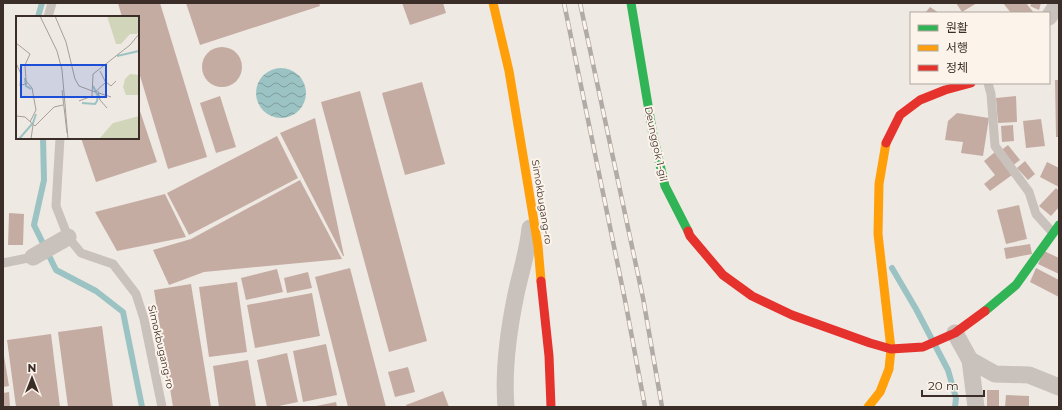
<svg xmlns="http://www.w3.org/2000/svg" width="1062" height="410" font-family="Montserrat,'Noto Sans KR',sans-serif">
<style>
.water{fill:url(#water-waves)}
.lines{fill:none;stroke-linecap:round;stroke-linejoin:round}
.stream{stroke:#9cc3c3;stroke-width:6}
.building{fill:#c5aca3}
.lane{stroke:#c9c1bb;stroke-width:9}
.street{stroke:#c9c1bb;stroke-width:17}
.fast{stroke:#30b455;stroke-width:9}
.slow{stroke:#ff9f0a;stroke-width:9}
.jam{stroke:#e5322d;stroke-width:9}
.rail-casing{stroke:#b1aaa6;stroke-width:4.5}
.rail{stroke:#fcf4eb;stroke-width:3;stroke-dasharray:9;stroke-linecap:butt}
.labels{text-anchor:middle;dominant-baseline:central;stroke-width:4;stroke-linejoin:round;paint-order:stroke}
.street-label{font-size:10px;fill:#3b2e29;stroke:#fcf4eb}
.inset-river{fill:none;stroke:#9cc3c3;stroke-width:2}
.inset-road{fill:none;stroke:#a79e99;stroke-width:1}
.view{fill:#1d4ed8;fill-opacity:0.15;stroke:#1d4ed8;stroke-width:2}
.inset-edge{fill:none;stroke:#3b2e29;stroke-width:2}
</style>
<defs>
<pattern id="water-waves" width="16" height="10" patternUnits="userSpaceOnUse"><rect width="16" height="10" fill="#9cc3c3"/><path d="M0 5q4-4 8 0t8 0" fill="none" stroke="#809f9e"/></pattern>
</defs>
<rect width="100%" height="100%" fill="#efe9e3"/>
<circle class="water" cx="281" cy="93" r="25"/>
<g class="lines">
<g class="stream">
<path d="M38,17L42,3"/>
<path d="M43,138L44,180L34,225L56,270L96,291L123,312L142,407"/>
<path d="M892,268L916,309L948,370L956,398L955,407"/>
</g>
</g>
<g class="building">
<path d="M118,3H160L207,157L168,169L138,69V17H122Z"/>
<path d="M186,3H319L320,6L200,45Z"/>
<path d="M402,3H443L446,13L410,25Z"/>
<path d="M956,3H977L962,12Z"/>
<path d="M1003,3H1026L1034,13H1011Z"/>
<path d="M1032,3H1041L1039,10L1030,6Z"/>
<path d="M930,7L939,13H925Z"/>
<circle cx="222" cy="67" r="20"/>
<path d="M1055,80H1059V137H1056Z"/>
<path d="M422,82L445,164L405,175L382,93Z"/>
<path d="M360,91L427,341L389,352L321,102Z"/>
<path d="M220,96L236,147L216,153L200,103Z"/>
<path d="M1016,96L1017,122L998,123L996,98Z"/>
<path d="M138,105L157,162L96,182L81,138H138Z"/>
<path d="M957,113L989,118L983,156L961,153L963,142L945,140L948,121Z"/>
<path d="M315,118L344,256H343L280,133Z"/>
<path d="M1041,119L1045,146L1026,148L1023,121Z"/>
<path d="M1013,125L1014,141L1002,142L1001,126Z"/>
<path d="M277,136L298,178L189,235L167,193Z"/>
<path d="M1008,145L1020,160L1012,166L1000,151Z"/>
<path d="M995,152L1012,175L990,191L984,184L995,175L984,161Z"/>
<path d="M1025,161L1035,174L1028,180L1017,168Z"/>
<path d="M1047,162L1059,168V187L1040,177Z"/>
<path d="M300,180L342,259L204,272L169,285L153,250L191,239Z"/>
<path d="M1056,188L1059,191V207L1051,216L1039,206Z"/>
<path d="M165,194L186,237L117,251L95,212Z"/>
<path d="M1019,205L1027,239L1006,244L997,210Z"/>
<path d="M9,213L24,214L23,245H8Z"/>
<path d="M1030,244L1032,254L1006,259L1004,248Z"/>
<path d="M1044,251L1059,258V274L1038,264Z"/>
<path d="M350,268L386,407H348L315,277Z"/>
<path d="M1036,268L1059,280V297L1030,282Z"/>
<path d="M277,269L283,292L246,300L241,278Z"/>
<path d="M308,272L312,288L287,293L284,278Z"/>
<path d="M237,282L247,352L209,357L199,287Z"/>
<path d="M191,284L211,407H173L154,290Z"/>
<path d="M312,293L320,336L255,348L247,305Z"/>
<path d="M102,326L113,407H68L58,332Z"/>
<path d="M51,334L60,407H16L7,340Z"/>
<path d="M326,344L337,395L303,402L293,351Z"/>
<path d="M3,350L9,386L3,387Z"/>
<path d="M287,353L298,402L274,407H267L257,360Z"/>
<path d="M248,360L256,407H219L213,366Z"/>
<path d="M408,367L415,392L395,397L388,372Z"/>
<rect x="987" y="390" width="12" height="17"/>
<path d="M443,391L449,407H407L406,405Z"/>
<path d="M9,392L10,407H3V393Z"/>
<path d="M1006,395L1029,396V407H1005Z"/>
<path d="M336,402L337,407H316V406Z"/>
</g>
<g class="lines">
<g class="lane">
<path d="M48,17L52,3"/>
<path d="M988,83L991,94L995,146L1029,192L1036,214L1053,233"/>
<path d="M60,138L56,206L68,237L81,253L113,264L136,294L144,319L162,407"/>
<path d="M3,263L33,257"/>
</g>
<g class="street">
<path d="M1049,17L1058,3"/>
<path d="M33,257L68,237"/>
<path d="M955,333L970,360L976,407"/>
<path d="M970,360L995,374L1029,375L1059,387"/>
<path d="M506,407C503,372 509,328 516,294C521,271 528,250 530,228"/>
</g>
<g class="fast">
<path d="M631,3L653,135L665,186L688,231"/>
<path d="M985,311L1016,285L1059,225"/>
</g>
<g class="slow">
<path d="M493,3L509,71L538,246L541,281"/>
<path d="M868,407L880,392L889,369L891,349L878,234L879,184L886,143"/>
</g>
<g class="jam">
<path d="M886,143L900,115L920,100L945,90L971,83"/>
<path d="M688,231L690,236L723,275L752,296L792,315L870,343L891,349L923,347L955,333L985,311"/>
<path d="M541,281L549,356L551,407"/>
</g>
<g class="rail-casing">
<g id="rail">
<path d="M564,3L625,300L645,407"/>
<path d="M580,3L643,298L662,407"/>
</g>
</g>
<use href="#rail" class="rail"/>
</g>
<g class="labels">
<g class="street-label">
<text transform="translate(656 144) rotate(78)">Deunggok 1-gil</text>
<text transform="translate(542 202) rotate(81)">Simokbugang-ro</text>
<text transform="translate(161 347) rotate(77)">Simokbugang-ro</text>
</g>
</g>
<g transform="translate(16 16)">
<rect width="123" height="123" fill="#efe9e3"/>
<path d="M91,0H123V15L121,18H114L105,28H100ZM114,58L123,59V79H110L107,71L109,63ZM123,100V123H83L97,107Z" fill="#d1d6bb"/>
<path class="inset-river" d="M101,40L123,35M9,62L10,70L15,73M66,87L79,88L81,85L82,80L77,70M3,123L17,107L20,98"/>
<path class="inset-road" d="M24,0L41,35L46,54L52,123M39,0L50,26L59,63L63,70L79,76L90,66L95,70L100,65M0,27L14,38L9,49L10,65L16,72L20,94L14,106M0,47L5,58L4,70L11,67M84,55L90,67M46,74L51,117M82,75L84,84L91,92M83,77L95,81M63,85L76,80L77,58L114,29L123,18M0,100L9,101L19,110L38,91L47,89M15,123L17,109"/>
<path class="view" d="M5,49H90V81H5Z"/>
<rect width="123" height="123" class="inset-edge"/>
</g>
<rect width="1062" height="410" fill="none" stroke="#3b2e29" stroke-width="8"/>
<rect x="910" y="12" width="140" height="72" fill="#fcf4eb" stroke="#afa59d"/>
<rect x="918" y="25" width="20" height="6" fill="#30b455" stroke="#afa59d"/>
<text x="946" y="32" font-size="12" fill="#3b2e29">원활</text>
<rect x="918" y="45" width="20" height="6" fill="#ff9f0a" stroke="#afa59d"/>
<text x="946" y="52" font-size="12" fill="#3b2e29">서행</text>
<rect x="918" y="65" width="20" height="6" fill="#e5322d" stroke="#afa59d"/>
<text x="946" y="72" font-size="12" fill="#3b2e29">정체</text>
<g transform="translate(32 378)" stroke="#fcf4eb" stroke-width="3" paint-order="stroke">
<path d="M0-3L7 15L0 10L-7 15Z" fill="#3b2e29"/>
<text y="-6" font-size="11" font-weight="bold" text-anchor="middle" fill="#3b2e29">N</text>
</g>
<path d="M922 390v6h62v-6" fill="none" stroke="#3b2e29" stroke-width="2"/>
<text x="928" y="390" font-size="12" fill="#3b2e29" stroke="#fcf4eb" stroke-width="3" paint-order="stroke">20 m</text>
</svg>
